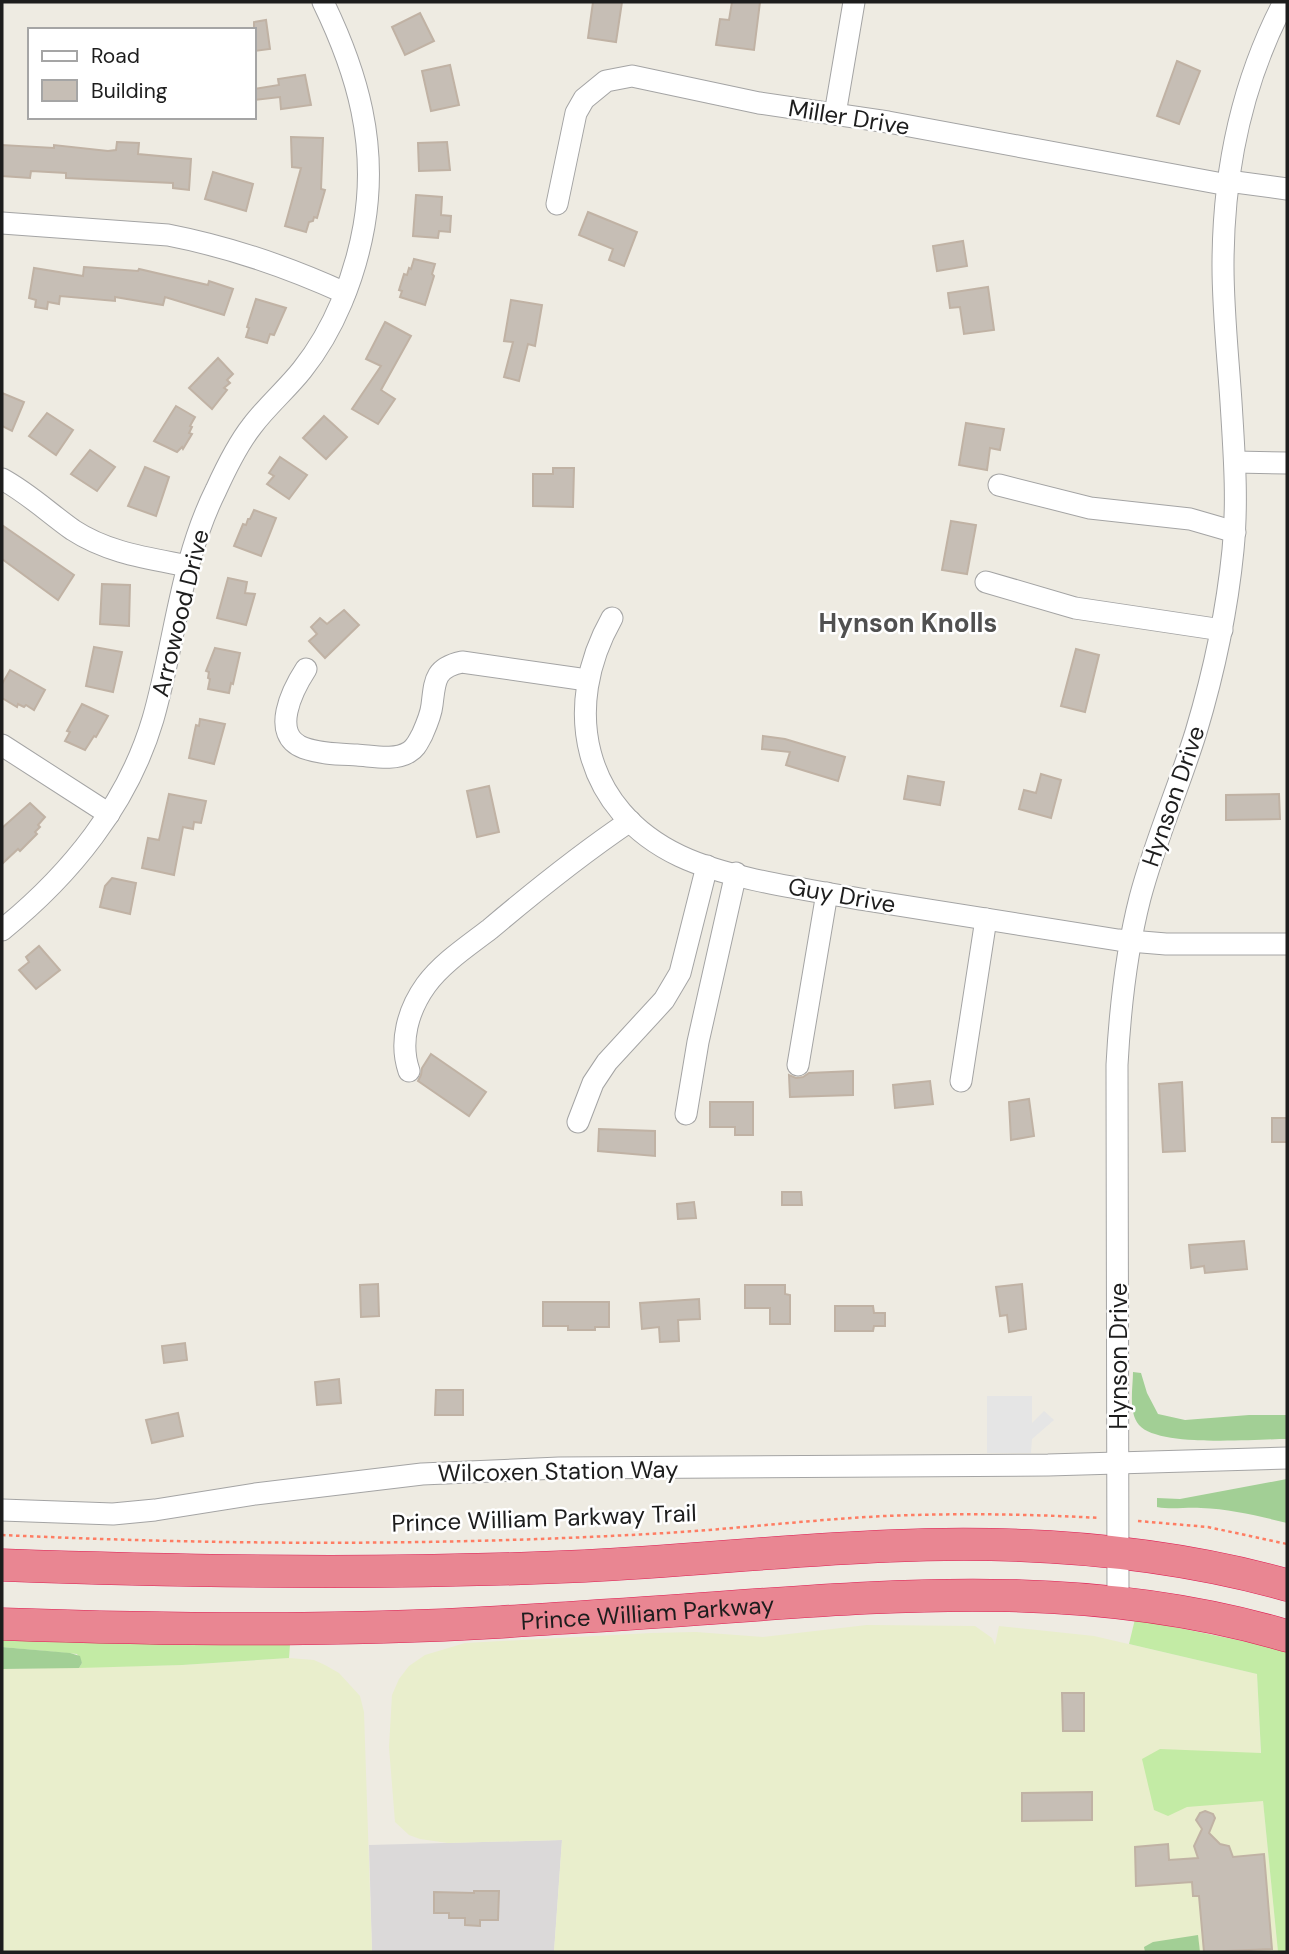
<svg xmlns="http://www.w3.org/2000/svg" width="1289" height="1954" font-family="'DM Sans',sans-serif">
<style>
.residential{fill:#dbd9d9}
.farmland{fill:#e9eecc}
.grass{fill:#c3eba5}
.forest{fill:#a2cf95}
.parking{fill:#e5e5e5}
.building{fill:#c6beb5;stroke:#c0b2a4;stroke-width:2}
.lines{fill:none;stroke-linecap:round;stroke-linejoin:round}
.minor-casing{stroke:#a4a4a4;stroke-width:23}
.highway-casing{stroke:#dd1e53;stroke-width:33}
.path{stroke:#fe7d63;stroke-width:2.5;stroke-dasharray:3.5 3.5;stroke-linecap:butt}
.minor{stroke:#fff;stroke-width:21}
.highway{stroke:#e98692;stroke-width:32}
.labels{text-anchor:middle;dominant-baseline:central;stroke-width:5;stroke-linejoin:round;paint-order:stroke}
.street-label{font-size:24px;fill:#1d1d1d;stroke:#fff}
.neighbourhood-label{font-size:26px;font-weight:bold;fill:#505050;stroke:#fff}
</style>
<rect width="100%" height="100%" fill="#eeebe2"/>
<path class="residential" d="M562,1840L554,1952H372L369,1845Z"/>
<g class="farmland">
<path d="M867,1625L975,1626L992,1638L995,1645L999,1626L1094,1636L1257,1674L1263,1801L1278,1952H554L562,1840L448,1843L420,1839L409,1835L395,1822L389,1747L392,1695L399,1679L409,1666L425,1655L465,1643L651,1633L696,1632L763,1637Z"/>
<path d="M289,1658L314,1660L325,1665L339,1673L360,1696L364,1712L372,1952H2V1669L182,1665Z"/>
</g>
<g class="grass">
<path d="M1135,1619L1272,1647L1287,1652V1952H1278L1263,1801L1187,1807L1168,1816L1154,1810L1142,1759L1160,1749L1261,1753L1257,1674L1129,1644Z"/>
<path d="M2,1639L290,1645L289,1658L182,1665L79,1668L82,1663L77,1654L2,1647Z"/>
</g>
<g class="forest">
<path d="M1133,1372L1141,1373L1147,1393L1158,1414L1185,1420L1249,1415H1287V1439C1256,1439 1159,1448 1139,1425C1128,1412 1133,1388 1133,1372Z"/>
<path d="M1287,1479V1523C1258,1516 1231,1509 1201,1508C1185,1507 1172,1510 1157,1507V1498L1180,1499Z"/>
<path d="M2,1647L70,1653L80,1656L82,1663L79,1668L2,1669Z"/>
<path d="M1198,1935L1200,1952H1145L1144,1947L1153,1942Z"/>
</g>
<path class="parking" d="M987,1396H1032V1423L1044,1411L1054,1420L1032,1439L1031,1453H987Z"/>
<g class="building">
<path d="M593,2H622L616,42L588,38Z"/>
<path d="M732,2H760L754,50L716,45L720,19L729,20Z"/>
<path d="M420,13L434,41L405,55L392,27Z"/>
<path d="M266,20L270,49L254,51V22Z"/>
<path d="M1177,61L1200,71L1179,124L1157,116Z"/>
<path d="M450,65L459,105L431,111L422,71Z"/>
<path d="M305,75L311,105L281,109L280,97L254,100V89L279,85L278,79Z"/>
<path d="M291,137L323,138L321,189L325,190L317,218L314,217L313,221L309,222L306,232L285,226L301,168L292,167Z"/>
<path d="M117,142L139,143L138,154L191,159L189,190L173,188V183L66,178V173L31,171L30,178L2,176V145L54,148V145L108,151L116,150Z"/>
<path d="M447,142L450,170L419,171L418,143Z"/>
<path d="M213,172L253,184L246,211L205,199Z"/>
<path d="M416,195L442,197L441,215L451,216L450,232L439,231L438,238L413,236Z"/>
<path d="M588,212L637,232L624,266L609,260L613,249L579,235Z"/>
<path d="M963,241L967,266L937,271L933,246Z"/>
<path d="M414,259L435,264L432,274L434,276L425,305L400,297L402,291L399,290L404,274L407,275L409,268L411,269Z"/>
<path d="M84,267L138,271L139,269L208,285L209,281L233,289L224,315L165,297L163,305L115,297V301L60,296L59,304L48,302L47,309L35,307L36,300L29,298L34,268L83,276Z"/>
<path d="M988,287L994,330L964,334L960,307L950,308L948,293Z"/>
<path d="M256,299L286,308L274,335L270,334L267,343L246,337L249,328L247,327Z"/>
<path d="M511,300L542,305L535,346L528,344L519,381L504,377L513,342L504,341Z"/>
<path d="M385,322L411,336L381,390L395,399L378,424L352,409L381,366L366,359Z"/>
<path d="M218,358L233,374L227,380L230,383L224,388L227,390L212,409L189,388Z"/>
<path d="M2,393L24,402L12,431L2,426Z"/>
<path d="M176,406L195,417L190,426L192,427L189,433L192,434L183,449L182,447L177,452L154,441Z"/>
<path d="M47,413L73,430L56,455L29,436Z"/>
<path d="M324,416L347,437L326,459L303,438Z"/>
<path d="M966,423L1004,429L1000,450L990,448L987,470L959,465Z"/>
<path d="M90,450L115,467L97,491L71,474Z"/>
<path d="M280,457L307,475L289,499L267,484L274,476L269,473Z"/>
<path d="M145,467L169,477L156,516L128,506Z"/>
<path d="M553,468H574L573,507L533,506V474H553Z"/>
<path d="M254,510L276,518L261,556L234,546L243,524L246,525L248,519H250Z"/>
<path d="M951,521L976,525L967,574L942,570Z"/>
<path d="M2,525L74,575L58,600L2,559Z"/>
<path d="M228,578L247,582L245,593L255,594L246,625L217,618Z"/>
<path d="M102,584L130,585L129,626L100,624Z"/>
<path d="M344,610L359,625L325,658L309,641L317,634L311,627L320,618L327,624Z"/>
<path d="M94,647L122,652L113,692L86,686Z"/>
<path d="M215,648L240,653L233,684L231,683L229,693L208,689L210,679L208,678L209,672L206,671Z"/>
<path d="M1076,649L1099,655L1085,712L1061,706Z"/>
<path d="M10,670L45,690L34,710L26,705L24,707L18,704L17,707L2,698V684Z"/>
<path d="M82,704L108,716L96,737L94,736L85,750L65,741L70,732L67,731Z"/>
<path d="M200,719L225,724L214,764L189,758L196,725L199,726Z"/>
<path d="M763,736L785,739L845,757L838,781L786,765L790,752L762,749Z"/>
<path d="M1041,774L1061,780L1051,818L1019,809L1024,790L1036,793Z"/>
<path d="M908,776L944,782L940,805L904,799Z"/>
<path d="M489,786L499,832L477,837L467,791Z"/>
<path d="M169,794L206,801L201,823L194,822L193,829L183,827L174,875L142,868L148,838L159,840Z"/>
<path d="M1279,794L1280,819L1226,820V795Z"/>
<path d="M30,803L45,817L38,825L40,827L35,832L37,834L20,851L18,849L2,864V828Z"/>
<path d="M112,878L136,883L130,914L100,907L105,886Z"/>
<path d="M39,946L60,970L36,989L19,970L29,962L26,957Z"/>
<path d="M431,1054L486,1092L469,1116L418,1081L421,1075L422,1068Z"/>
<path d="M853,1071V1095L790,1097L789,1075L796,1078L803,1077L809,1073Z"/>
<path d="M930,1081L933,1104L895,1108L893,1085Z"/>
<path d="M1182,1082L1185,1151L1163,1152L1159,1084Z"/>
<path d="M1029,1099L1034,1136L1011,1140L1009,1102Z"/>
<path d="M710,1102H753V1135H735V1127H710Z"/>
<rect x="1272" y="1118" width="15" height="24"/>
<path d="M599,1129L655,1131V1156L598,1151Z"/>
<path d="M782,1192H801L802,1205H782Z"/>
<path d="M694,1202L696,1218L678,1219L677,1204Z"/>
<path d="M1244,1241L1247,1269L1205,1273L1204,1266L1191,1268L1189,1245Z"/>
<path d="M378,1284L379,1316L361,1317L360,1285Z"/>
<path d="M1022,1284L1026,1329L1009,1332L1007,1315L1000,1316L996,1287Z"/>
<path d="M745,1285H785V1294L790,1295V1324H770V1308H745Z"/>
<path d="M699,1299L700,1319L678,1320L679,1341L660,1342L659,1327L642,1329L640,1303Z"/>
<path d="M543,1302H609V1327H595V1330H568V1326H543Z"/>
<path d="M835,1306H873L874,1313H885V1326H874L873,1331H835Z"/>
<path d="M185,1343L187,1360L164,1363L162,1346Z"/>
<path d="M339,1379L341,1403L317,1405L315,1382Z"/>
<path d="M436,1390H463V1415H435Z"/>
<path d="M178,1413L183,1436L152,1443L146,1420Z"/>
<path d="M1062,1693H1084V1731H1063Z"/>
<path d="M1092,1792V1820L1022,1821V1793Z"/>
<path d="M1205,1811L1213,1814L1215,1818L1209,1833L1220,1844L1229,1846L1233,1857L1264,1854L1272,1949L1204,1952L1199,1896H1193L1192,1882L1136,1886L1135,1847L1168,1844L1169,1860L1198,1858L1194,1846L1202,1829L1196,1820L1200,1813Z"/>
<path d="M474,1891H499L498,1920H480V1926L465,1925V1918H449V1913H434V1892L474,1893Z"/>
</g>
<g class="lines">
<g class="minor-casing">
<g id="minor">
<path d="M835,114L854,2"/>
<path d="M1228,181L1287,189"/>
<path d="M557,204L576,113L584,99L606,81L632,76L759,103L888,122L1228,185"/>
<path d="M2,223L168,235C230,247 288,267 345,293"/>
<path d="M1235,462L1287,463"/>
<path d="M2,479C28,493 49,513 73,530C108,553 148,558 188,566"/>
<path d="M999,485L1090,508L1190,519L1235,532"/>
<path d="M986,582L1075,608L1222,630"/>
<path d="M612,618C561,708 583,810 680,856C731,880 810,890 866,900C950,914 1034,927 1118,940L1166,944H1287"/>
<path d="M306,669C293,689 269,735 304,748C321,754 339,754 357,755C373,756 395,761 409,752C416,748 418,742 422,735C426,726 431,715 432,705C435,681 434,668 462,662L587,680"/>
<path d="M2,745L109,814"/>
<path d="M2,930C70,875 128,804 153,719C175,643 180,562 216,490C226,468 237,445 252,426C267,406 286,390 302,370C334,330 355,277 364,226C378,145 358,74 323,2"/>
<path d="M798,1065L827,893"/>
<path d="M409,1071C399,1042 408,1010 426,985C442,963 468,946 490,929C535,891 581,854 630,821"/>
<path d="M961,1081L986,919"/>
<path d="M686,1114L698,1042L736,873"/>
<path d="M578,1122L593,1083L607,1062L664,1000L680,973L707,866"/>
<path d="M2,1510L113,1514L155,1510L255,1494L422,1474L559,1468L1048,1465L1287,1458"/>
<path d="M1118,1601L1117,1065C1120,1008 1126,953 1140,898C1155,841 1179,787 1196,732C1214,672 1227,611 1233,550C1238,500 1234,451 1231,402C1228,357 1223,311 1223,266C1223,173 1241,84 1284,2"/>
</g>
</g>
<g class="highway-casing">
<g id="highway">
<path d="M2,1565C196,1572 390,1575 585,1566C686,1561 788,1550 889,1546C1022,1540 1158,1549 1287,1585"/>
<path id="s1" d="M2,1624C168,1630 335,1632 501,1622C576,1617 652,1613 727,1607C918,1593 1101,1581 1287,1636"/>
</g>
</g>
<g class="path">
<path d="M1138,1521L1208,1527L1287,1544"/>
<path d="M2,1535C217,1545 433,1546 648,1534C727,1530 805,1520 885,1516C957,1513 1028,1514 1100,1518"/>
</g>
<use href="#minor" class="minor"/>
<use href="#highway" class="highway"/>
</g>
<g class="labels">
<g class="street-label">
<text transform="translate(849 117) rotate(9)">Miller Drive</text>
<text transform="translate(180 613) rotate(-76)">Arrowood Drive</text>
<text transform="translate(1173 796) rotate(-71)">Hynson Drive</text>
<text transform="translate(842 895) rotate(10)">Guy Drive</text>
<text transform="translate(1118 1356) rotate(-90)">Hynson Drive</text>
<text transform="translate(558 1471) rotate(-1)">Wilcoxen Station Way</text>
<text transform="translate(544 1518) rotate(-2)">Prince William Parkway Trail</text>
<text stroke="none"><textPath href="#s1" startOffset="646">Prince William Parkway</textPath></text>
</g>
<g class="neighbourhood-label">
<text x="908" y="623">Hynson Knolls</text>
</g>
</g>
<rect width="1289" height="1954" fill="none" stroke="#1d1d1d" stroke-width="7"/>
<rect x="28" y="28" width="228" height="91" fill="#ffffff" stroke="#a5a5a5" stroke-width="2"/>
<rect x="42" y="51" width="35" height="10" fill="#ffffff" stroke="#a5a5a5" stroke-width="2"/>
<text x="91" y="63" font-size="21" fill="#1d1d1d">Road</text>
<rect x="42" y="80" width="35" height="21" fill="#c6beb5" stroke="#a5a5a5" stroke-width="2"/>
<text x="91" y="98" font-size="21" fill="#1d1d1d">Building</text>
</svg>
